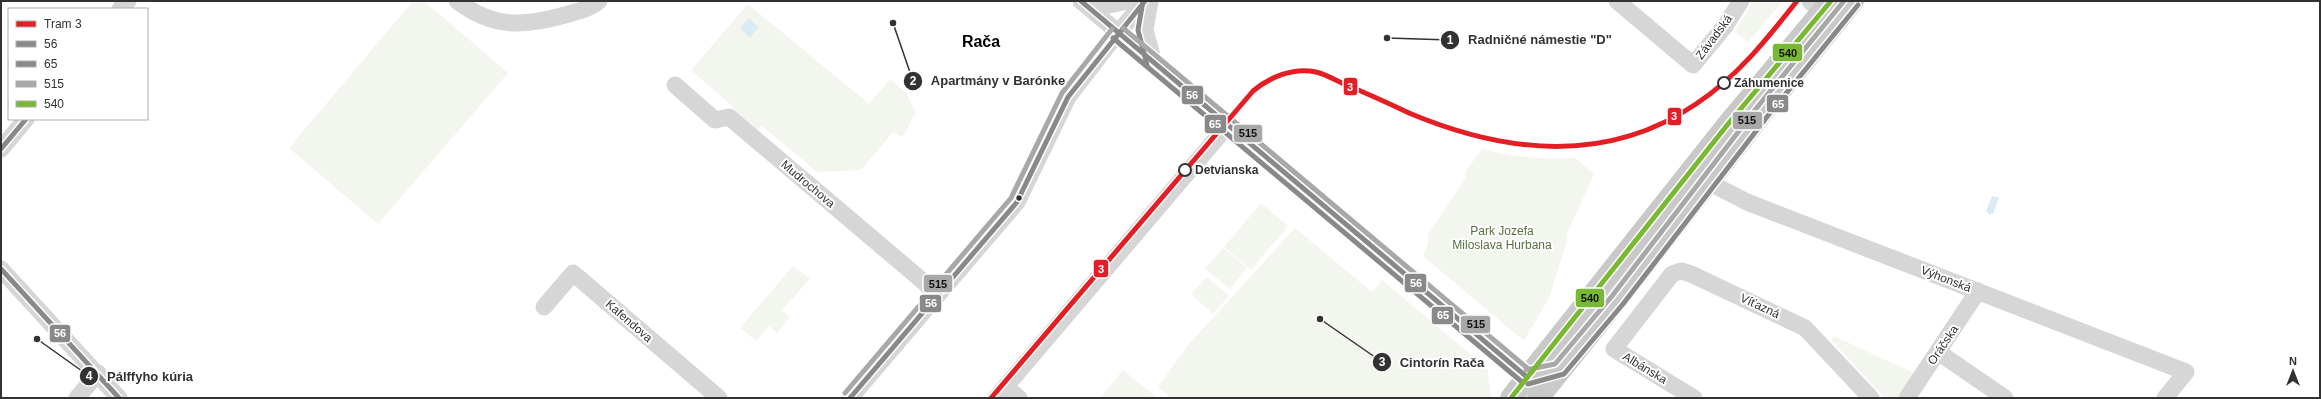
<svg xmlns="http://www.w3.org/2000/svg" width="2321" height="399" font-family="Helvetica,sans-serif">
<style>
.green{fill:#f3f6ee}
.water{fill:#dbebf4}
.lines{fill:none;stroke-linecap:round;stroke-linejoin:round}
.minor{stroke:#d6d6d6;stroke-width:17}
.major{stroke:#c9c9c9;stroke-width:22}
.bus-1-casing{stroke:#fff;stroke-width:8}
.bus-2-casing{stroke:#fff;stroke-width:8}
.bus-3-casing{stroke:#fff;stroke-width:8}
.bus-4-casing{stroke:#fff;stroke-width:8}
.bus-1{stroke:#898989;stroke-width:5}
.bus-2{stroke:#898989;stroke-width:5}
.bus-3{stroke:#a8a8a8;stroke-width:5}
.bus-4{stroke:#78b833;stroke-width:5}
.tram-1-casing{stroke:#fff;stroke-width:8}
.tram-1{stroke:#e31e24;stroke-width:5}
.stop-dot{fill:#fff;stroke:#323232;stroke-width:2}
.bus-dot{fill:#323232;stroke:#fff;stroke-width:1.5}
.labels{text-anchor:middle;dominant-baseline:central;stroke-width:4;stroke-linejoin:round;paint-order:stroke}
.street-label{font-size:12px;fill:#323232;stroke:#fff}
.stop-label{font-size:12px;font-weight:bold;fill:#323232;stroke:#fff;text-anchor:start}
.park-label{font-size:12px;fill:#57713c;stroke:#fff}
.district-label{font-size:16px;font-weight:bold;fill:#000;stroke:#fff}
.leader{fill:none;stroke:#323232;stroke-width:1.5}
.callout-dot{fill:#323232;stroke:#fff;stroke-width:1.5}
.mark-label{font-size:12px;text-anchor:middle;font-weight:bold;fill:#fff}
.callout-label{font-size:13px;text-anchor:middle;font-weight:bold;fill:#323232;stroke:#fff;stroke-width:4;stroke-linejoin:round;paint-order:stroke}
.line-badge{stroke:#fff;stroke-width:1.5}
.badge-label{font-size:11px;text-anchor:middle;font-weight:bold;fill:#fff}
.pale-badge-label{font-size:11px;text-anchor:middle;font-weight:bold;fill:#111}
</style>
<rect width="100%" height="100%" fill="#fff"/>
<g class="green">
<path d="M413,1H424L508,73L378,224L289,148Z"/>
<path d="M1753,1H1783L1748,42L1735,32Z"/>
<path d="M748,4L869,104L890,79L907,94L916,113C909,121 909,129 902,137L893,132L861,170L817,172L762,126L755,132L740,119L731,105L691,70Z"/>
<path d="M1482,149C1513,157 1544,160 1575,158L1594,174L1567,234V241L1549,298L1524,341L1423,256L1428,243V234L1466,178L1465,172Z"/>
<path d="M1261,203L1288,226L1251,270L1224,247Z"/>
<path d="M1295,228L1372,292L1382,280L1487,368L1491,398H1171L1158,387L1189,344Z"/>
<path d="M1223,248L1247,268L1230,289L1205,269Z"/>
<path d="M793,266L810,279L782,310L790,317L777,333L769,326L756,341L740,328Z"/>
<path d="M1207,277L1229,296L1213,314L1191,294Z"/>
<path d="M1834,336L1914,373L1897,398H1885L1831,340Z"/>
<path d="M1123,370L1158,398H1100Z"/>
</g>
<g class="water">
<path d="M749,18L759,27L750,38L740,28Z"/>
<path d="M1992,196L1999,198L1993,214L1991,213L1990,215L1986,211Z"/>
</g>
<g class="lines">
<g class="minor">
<path d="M457,1C493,28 522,27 565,15C576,12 590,9 599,1"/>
<path d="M1081,1L1527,377"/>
<path d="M1150,1L1145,30L1154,63"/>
<path d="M1617,1L1693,65L1725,26L1741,1"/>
<path d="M1810,1L1829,21"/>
<path d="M1082,2L1109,5L1129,1"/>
<path d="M120,9L128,1"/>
<path d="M675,85L715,120L729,117L938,294"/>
<path d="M1,149L26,119"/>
<path d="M1697,180L1708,182L1747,202L2186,372L2165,398"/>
<path d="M1,269L119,398"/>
<path d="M544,307L573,273L719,398"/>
<path d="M1938,352L2005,398"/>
<path d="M1005,387L1019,398"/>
<path d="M77,398L98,373"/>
<path d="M850,398L1017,202L1068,97L1108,45L1145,1"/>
<path d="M996,398L1228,125"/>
<path d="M1694,398L1614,349L1672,274L1681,271L1691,274L1805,328L1871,398"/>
<path d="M1907,398L1978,291"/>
</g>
<g class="major">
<path d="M1511,398L1728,124L1831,1"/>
<path d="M1538,398L1617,300L1765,109L1853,1"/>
</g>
<g class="bus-1-casing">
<g id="bus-1">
<path d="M1081,1L1527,377"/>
<path d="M1,149L26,119"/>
<path d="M1,269L119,398"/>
<path d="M850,398L1017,202L1068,97L1145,1"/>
</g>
</g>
<g class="bus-2-casing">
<g id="bus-2">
<path d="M1143,1L1138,30L1147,65"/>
<path d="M1113,38L1522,382"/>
<path d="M1528,384L1564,374L1623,304L1770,113L1858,5"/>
</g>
</g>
<g class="bus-3-casing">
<g id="bus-3">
<path d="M1123,28L1532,372"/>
<path d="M1526,370L1555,364L1612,296L1759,105L1844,1"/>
<path d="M845,393L1011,198L1062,93L1112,29"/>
</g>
</g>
<g class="bus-4-casing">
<path id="bus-4" d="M1511,398L1728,124L1831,1"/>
</g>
<use href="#bus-1" class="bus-1"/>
<use href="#bus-2" class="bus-2"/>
<use href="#bus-3" class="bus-3"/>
<use href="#bus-4" class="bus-4"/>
<g class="tram-1-casing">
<path id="tram-1" d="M991,398L1253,91C1270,77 1293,67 1316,72C1325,74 1335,80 1344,84C1366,93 1388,103 1409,113C1504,153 1606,165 1696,104C1737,77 1767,39 1797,1"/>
</g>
<use href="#tram-1" class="tram-1"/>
</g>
<g class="stop-dot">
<circle cx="1724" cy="83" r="6"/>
<circle cx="1185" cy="170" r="6"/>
</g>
<circle class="bus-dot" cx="1019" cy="198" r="3.5"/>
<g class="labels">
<g class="street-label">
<text transform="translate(1714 37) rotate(-53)">Závadská</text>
<text transform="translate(808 184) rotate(40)">Mudrochova</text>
<text transform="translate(1946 279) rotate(21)">Výhonská</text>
<text transform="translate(1760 306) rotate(25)">Víťazná</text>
<text transform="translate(629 321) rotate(41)">Kafendova</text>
<text transform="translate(1943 345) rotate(-56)">Oráčska</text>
<text transform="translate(1645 368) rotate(31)">Albánska</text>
</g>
<g class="stop-label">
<text x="1734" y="83">Záhumenice</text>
<text x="1195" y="170">Detvianska</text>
</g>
<g class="park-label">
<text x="1502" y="231">Park Jozefa<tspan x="1502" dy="14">Miloslava Hurbana</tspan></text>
</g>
<g class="district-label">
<text x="981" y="41">Rača</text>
</g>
</g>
<path class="leader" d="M1387 38L1450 40M893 23L913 81M1320 319L1382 362M37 339L89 376"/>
<g class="callout-dot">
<circle cx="1387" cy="38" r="4"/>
<circle cx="893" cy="23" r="4"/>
<circle cx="1320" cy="319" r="4"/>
<circle cx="37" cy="339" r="4"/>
<circle cx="1450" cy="40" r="10"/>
<circle cx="913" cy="81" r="10"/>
<circle cx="1382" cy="362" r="10"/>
<circle cx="89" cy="376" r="10"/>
</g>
<g class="mark-label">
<text x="1450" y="44">1</text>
<text x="913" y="85">2</text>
<text x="1382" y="366">3</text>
<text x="89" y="380">4</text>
</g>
<g class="callout-label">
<text x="1540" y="44">Radničné námestie "D"</text>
<text x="998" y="85">Apartmány v Barónke</text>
<text x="1442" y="367">Cintorín Rača</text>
<text x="150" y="381">Pálffyho kúria</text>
</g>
<g class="line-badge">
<rect x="1772" y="43" width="31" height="19" rx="4" fill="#78b833"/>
<rect x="1343" y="77" width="15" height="19" rx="4" fill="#e31e24"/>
<rect x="1181" y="85" width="23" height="20" rx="4" fill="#898989"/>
<rect x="1766" y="94" width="23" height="19" rx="4" fill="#898989"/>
<rect x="1667" y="107" width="15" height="19" rx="4" fill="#e31e24"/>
<rect x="1732" y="111" width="31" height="19" rx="4" fill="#a8a8a8"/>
<rect x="1204" y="114" width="23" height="20" rx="4" fill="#898989"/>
<rect x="1233" y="124" width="30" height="19" rx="4" fill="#a8a8a8"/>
<rect x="1093" y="259" width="16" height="19" rx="4" fill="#e31e24"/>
<rect x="1404" y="273" width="23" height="20" rx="4" fill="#898989"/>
<rect x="923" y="274" width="30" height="19" rx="4" fill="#a8a8a8"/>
<rect x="1575" y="288" width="30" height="20" rx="4" fill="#78b833"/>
<rect x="919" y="294" width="23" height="19" rx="4" fill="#898989"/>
<rect x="1431" y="306" width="23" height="19" rx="4" fill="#898989"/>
<rect x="1460" y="315" width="31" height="19" rx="4" fill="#a8a8a8"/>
<rect x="49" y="324" width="22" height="19" rx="4" fill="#898989"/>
</g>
<g class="badge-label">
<text x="1350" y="91">3</text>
<text x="1192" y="99">56</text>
<text x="1778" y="108">65</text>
<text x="1674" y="120">3</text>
<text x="1215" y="128">65</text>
<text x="1101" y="273">3</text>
<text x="1416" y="287">56</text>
<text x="931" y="307">56</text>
<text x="1443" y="319">65</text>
<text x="60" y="337">56</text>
</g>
<g class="pale-badge-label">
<text x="1788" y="57">540</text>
<text x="1747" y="124">515</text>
<text x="1248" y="137">515</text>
<text x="938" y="288">515</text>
<text x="1590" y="302">540</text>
<text x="1476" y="328">515</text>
</g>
<rect width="2321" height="399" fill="none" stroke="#323232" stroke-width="4"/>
<rect x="8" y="8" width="140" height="112" fill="#ffffff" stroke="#adadad"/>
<rect x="16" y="21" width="20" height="6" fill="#e31e24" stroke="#adadad"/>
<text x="44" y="28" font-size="12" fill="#323232">Tram 3</text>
<rect x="16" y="41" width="20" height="6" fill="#898989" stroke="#adadad"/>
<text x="44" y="48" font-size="12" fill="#323232">56</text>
<rect x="16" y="61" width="20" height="6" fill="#898989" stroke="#adadad"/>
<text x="44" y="68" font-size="12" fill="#323232">65</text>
<rect x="16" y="81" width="20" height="6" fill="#a8a8a8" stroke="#adadad"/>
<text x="44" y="88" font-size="12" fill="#323232">515</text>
<rect x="16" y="101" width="20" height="6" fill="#78b833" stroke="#adadad"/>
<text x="44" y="108" font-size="12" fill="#323232">540</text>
<g transform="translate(2293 371)" stroke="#ffffff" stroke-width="3" paint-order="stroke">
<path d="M0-3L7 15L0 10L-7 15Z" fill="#323232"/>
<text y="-6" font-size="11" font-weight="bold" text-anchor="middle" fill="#323232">N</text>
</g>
</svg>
